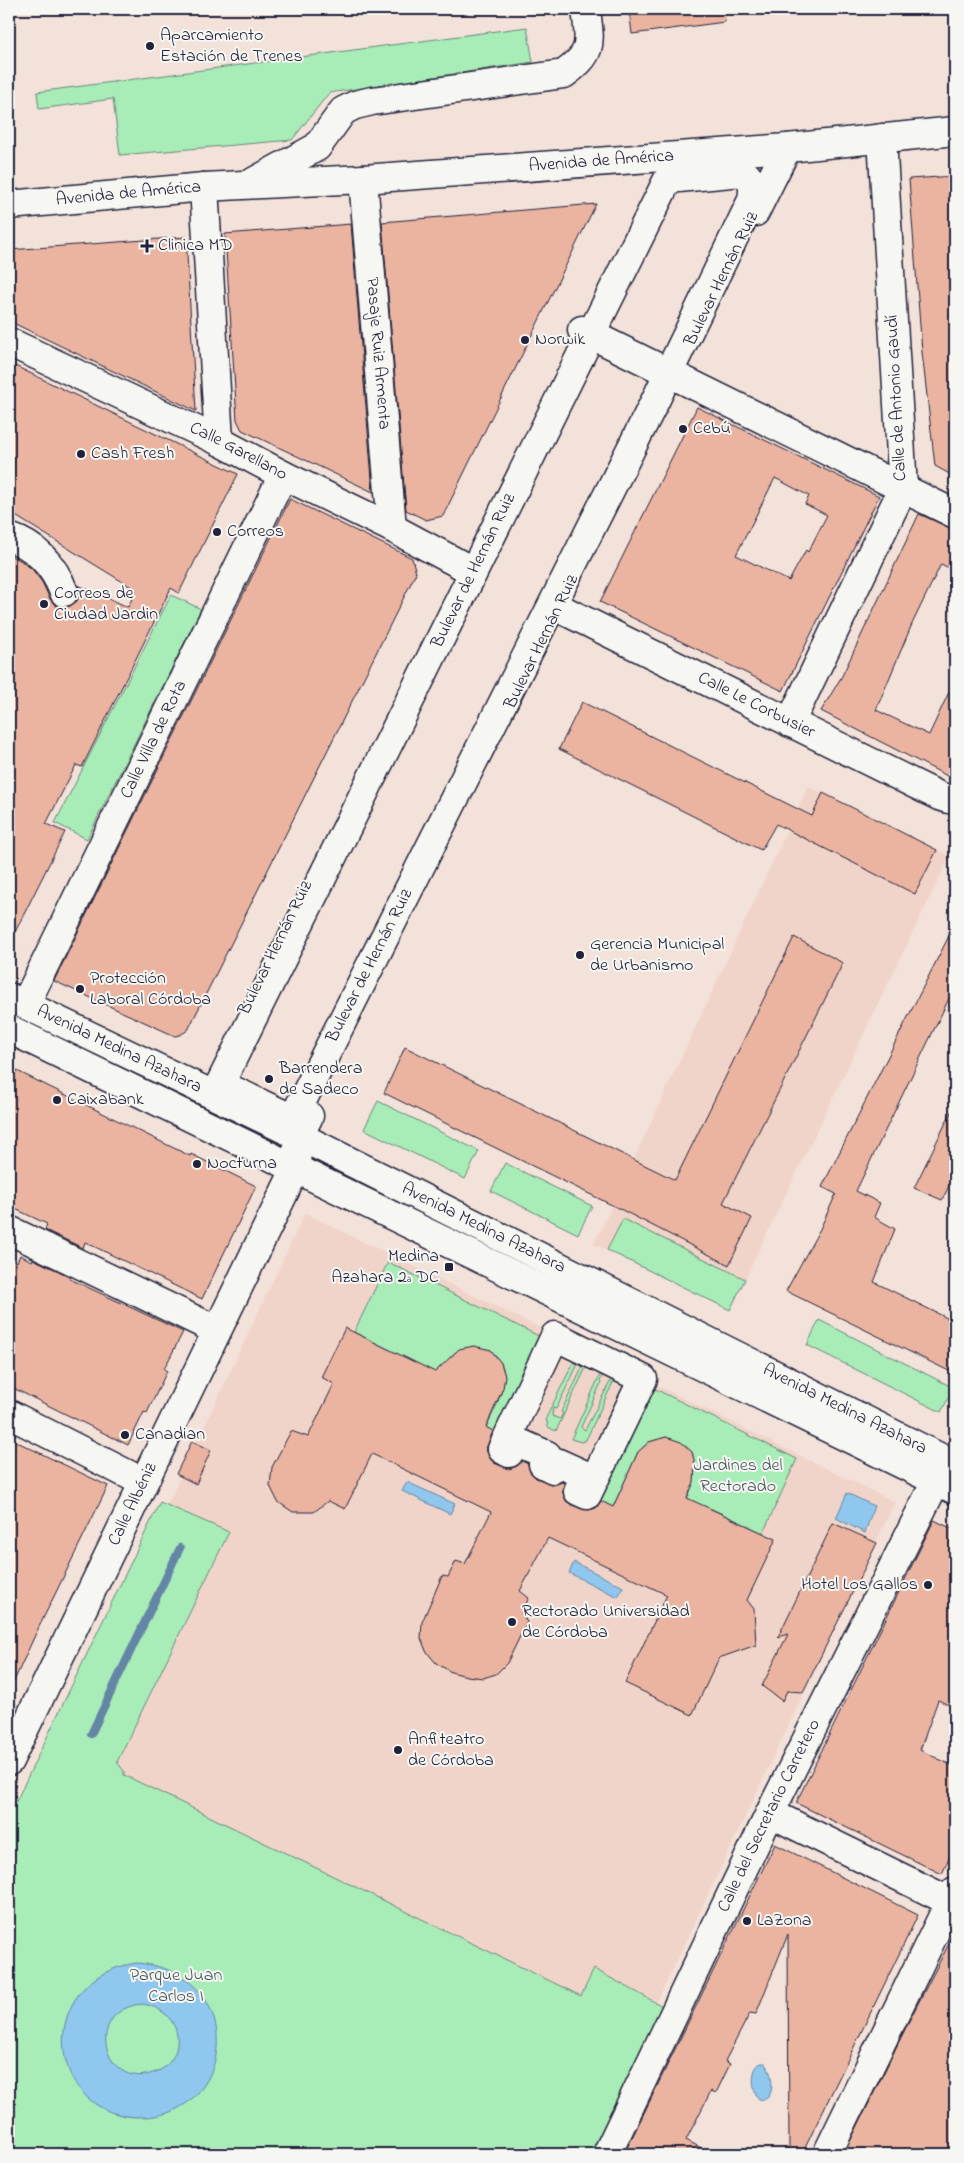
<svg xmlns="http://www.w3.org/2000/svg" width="964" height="2163" font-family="'Indie Flower',sans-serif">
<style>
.built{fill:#f1d4c9}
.green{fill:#a8ecb7;stroke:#658779;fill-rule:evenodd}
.water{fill:#8fc7ee;stroke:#6385a6;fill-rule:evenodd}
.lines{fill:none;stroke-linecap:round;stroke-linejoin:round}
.stream{stroke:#6385a6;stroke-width:8}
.building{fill:#ebb4a1;stroke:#22223b;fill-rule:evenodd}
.minor-casing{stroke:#22223b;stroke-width:31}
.major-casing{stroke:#22223b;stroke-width:31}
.minor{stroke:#f6f6f2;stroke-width:28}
.major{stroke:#f6f6f2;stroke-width:28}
.poi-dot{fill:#22223b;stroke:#f6f6f2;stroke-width:2}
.labels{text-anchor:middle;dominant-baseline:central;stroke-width:4;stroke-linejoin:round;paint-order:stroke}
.poi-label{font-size:18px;fill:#22223b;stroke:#f6f6f2;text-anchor:start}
.street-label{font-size:18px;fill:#22223b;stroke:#f6f6f2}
.park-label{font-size:18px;fill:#44545a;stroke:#f6f6f2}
</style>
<rect width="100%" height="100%" fill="#f3e2da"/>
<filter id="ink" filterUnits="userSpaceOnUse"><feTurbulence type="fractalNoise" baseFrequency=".02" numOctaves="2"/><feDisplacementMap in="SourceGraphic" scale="10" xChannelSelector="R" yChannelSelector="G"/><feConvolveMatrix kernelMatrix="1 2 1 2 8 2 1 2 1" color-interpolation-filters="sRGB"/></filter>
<g filter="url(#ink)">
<g class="built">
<path d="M808,786L950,856L730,1310L594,1244Z"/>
<path d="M305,1213L895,1502L657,2002L594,1969L581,1996L123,1775L124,1771L117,1762L229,1532L167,1505Z"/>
</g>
<g class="green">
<path d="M527,27L533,62L329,93L292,140L120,155L113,99L39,109L37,92Z"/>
<path d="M171,595L201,609L87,839L55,823Z"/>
<path d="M378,1101L479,1151L465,1179L364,1129Z"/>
<path d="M505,1163L592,1206L578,1234L491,1191Z"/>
<path d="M623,1219L745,1279L730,1310L607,1250Z"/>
<path d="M388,1262L551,1342L502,1449L480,1440C489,1419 512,1385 501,1363C498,1359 494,1354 491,1350C454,1342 450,1354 435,1385L416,1363L354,1332Z"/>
<path d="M819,1320L954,1388L941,1412L807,1345Z"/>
<path d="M577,1355L589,1361L556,1431L548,1427L546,1418ZM578,1364L583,1366L561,1412L563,1413L560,1419L552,1416L553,1408L556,1409Z"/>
<path d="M603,1368L617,1374L586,1440L581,1442L571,1439ZM603,1374L612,1378L585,1430L581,1427L601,1383L600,1381Z"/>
<path d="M641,1382L797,1459L763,1533L710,1508L684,1505C693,1485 698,1474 692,1452L666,1437L649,1442L638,1452L613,1507L587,1495Z"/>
<path d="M160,1502L229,1532L117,1762L124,1771V1775L581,1996L594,1969L666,2008L595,2154H9V1816Z"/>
</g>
<g class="water">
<path d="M407,1482L455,1504L450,1514L402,1491Z"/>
<path d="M847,1493L874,1506L865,1533L836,1518Z"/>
<path d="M574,1562L623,1587L618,1597L569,1573Z"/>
<path d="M137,1963C249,1972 237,2115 143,2117C45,2120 31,1977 137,1963ZM142,2004C166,2007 184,2028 175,2053C171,2063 163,2070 153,2073C104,2091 82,2010 142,2004Z"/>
<path d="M761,2063H765C773,2070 777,2104 759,2099C752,2091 750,2068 761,2063Z"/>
</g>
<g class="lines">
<path class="stream" d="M91,1734L180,1548"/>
</g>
<g class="building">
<path d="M629,9H724L725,22L632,34Z"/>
<path d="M955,176V477L935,466L922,352L909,179Z"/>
<path d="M596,204L443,516L426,520L406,510L382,222Z"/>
<path d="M351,224L373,492L242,430L237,420L225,234Z"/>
<path d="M186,237L196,411L9,321V250Z"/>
<path d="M9,363L238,474L179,593L171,588L82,767L76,765L46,824L65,832L9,944V555L20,560L32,569L42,582L50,599L55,605L62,607L70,606L77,601L80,593L78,585L128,607L136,590L9,512Z"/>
<path d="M697,407L879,496L783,691L600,602ZM775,478L809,496L805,504L827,515L808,552L806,550L789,581L736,555Z"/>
<path d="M290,499L412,558L416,573L188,1030L180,1035L175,1036L54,981Z"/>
<path d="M919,514L955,530V571L941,564L912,624L876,710L929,735L955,679V780L821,711L842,676Z"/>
<path d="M582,702L812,816L823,793L937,850L915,894L776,824L761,850L559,749Z"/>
<path d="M955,924V986L856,1191L880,1203L874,1217L895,1229L874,1282L955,1322V1374L786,1291L820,1229L836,1194L822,1187Z"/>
<path d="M794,937L843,963L723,1203L752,1218L729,1265L624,1211L384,1093L405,1047L675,1180Z"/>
<path d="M9,1067L190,1156L191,1154L256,1186L202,1299L85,1242L83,1248L45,1230L47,1224L9,1206Z"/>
<path d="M955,1104V1174L942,1200L914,1188Z"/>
<path d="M20,1255L32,1261L33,1259L71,1277L70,1279L183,1332L164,1369L167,1371L147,1413L144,1412L128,1445L9,1386V1258L17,1262Z"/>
<path d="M345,1328L435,1372L459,1349L474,1346L491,1350L501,1363L505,1376L503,1388L486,1427L493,1431L486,1449L489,1457L494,1463L509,1469L517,1466L522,1461L528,1464L530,1472L536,1478L554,1485L562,1482L564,1483L563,1493L566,1501L572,1505L589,1510L596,1508L601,1501L613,1507L638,1452L649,1442L666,1437L681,1442L692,1452L695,1464L694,1482L687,1498L776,1539L747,1600L754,1609L756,1645L719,1658L692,1715L625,1683L667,1595L548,1538L520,1591L529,1598L521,1613L527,1622L507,1663L496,1674L483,1678L467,1676L451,1672L436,1663L426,1651L421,1638L422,1622L442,1576L448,1577L456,1561L465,1564L491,1512L372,1454L345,1509L328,1501L314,1512H293L278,1502L270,1486L272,1467L291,1431L308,1437L334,1384L321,1377Z"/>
<path d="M9,1438L108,1486L36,1633L9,1692Z"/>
<path d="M192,1441L211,1450L196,1484L176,1474Z"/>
<path d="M934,1520L955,1530V1708L938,1700L920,1750L955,1767V1844L942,1874L796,1803Z"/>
<path d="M833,1523L877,1543L803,1692L787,1691L782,1701L762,1686L788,1634L778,1637Z"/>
<path d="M775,1844L918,1915L802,2154H789L788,1934L756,2014L750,2013L725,2061L730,2064L716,2093L711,2091L686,2140L713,2154H624Z"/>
<path d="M955,1932V2154H844L912,2015Z"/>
</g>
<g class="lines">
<g class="minor-casing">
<g id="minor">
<path d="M742,172C754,180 754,187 752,200L655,401L293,1119L220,1084L668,179Z"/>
<path id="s1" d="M363,179L392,528"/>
<path d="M204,187L219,441"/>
<path d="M755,212L787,148"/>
<path d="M582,330L955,514"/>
<path id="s2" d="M9,342L219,441L283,475L392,528L465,567"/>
<path d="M9,537C36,546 54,566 64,592"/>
<path id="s3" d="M559,608L939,796L948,799L955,797"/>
<path d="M790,723L903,488L882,138"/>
<path id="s4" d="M25,1005L283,475"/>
<path d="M9,1230L216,1330"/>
<path d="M555,1336L643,1379L587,1495L578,1491L585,1475L556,1462L553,1469L543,1464L547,1455L515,1441L509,1453L502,1449Z"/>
<path d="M9,1414L143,1482"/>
<path id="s5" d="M9,1761L295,1170L299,1136L309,1116"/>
<path d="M770,1813L955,1904"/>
<path id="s6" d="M607,2154L770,1813L936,1481"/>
<path d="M827,2154L955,1891"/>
</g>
</g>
<g class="major-casing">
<g id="major">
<path d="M255,181L317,147L343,111L355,105L372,101L564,74C594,52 590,44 586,9"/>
<path id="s7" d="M9,205L204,187L363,179L787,148L955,131"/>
<path id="s8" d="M9,997L299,1136L955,1465"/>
<path d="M9,1029L955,1490"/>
</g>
</g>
<use href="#minor" class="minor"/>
<use href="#major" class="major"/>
</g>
</g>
<g class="poi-dot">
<circle cx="150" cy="46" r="5"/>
<path d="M144.5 238.5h5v5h5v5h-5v5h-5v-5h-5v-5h5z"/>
<circle cx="525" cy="340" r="5"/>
<circle cx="683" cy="429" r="5"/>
<circle cx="81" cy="454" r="5"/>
<circle cx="217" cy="532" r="5"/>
<circle cx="44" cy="604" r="5"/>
<circle cx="580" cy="955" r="5"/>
<circle cx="80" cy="989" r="5"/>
<circle cx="269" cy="1079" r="5"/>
<circle cx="57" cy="1100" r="5"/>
<circle cx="197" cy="1164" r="5"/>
<rect x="444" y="1262" width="10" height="10" rx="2.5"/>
<circle cx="125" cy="1435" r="5"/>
<circle cx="928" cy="1585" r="5"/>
<circle cx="512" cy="1622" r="5"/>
<circle cx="398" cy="1750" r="5"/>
<circle cx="747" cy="1921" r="5"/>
</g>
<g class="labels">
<g class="poi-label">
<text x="160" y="36">Aparcamiento<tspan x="160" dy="21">Estación de Trenes</tspan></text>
<text x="158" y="246">Clinica MD</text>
<text x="535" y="340">Norwik</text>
<text x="693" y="429">Cebú</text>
<text x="91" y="454">Cash Fresh</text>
<text x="227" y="532">Correos</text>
<text x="54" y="594">Correos de<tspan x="54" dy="21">Ciudad Jardin</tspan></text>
<text x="590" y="945">Gerencia Municipal<tspan x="590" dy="21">de Urbanismo</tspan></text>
<text x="90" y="979">Protección<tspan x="90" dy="21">Laboral Córdoba</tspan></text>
<text x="279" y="1069">Barrendera<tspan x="279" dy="21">de Sadeco</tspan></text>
<text x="67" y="1100">Caixabank</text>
<text x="207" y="1164">Nocturna</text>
<text x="439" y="1257" text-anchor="end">Medina<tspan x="439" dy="21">Azahara 2ª DC</tspan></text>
<text x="135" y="1435">Canadian</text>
<text x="918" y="1585" text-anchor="end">Hotel Los Gallos</text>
<text x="522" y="1612">Rectorado Universidad<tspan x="522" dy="21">de Córdoba</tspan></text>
<text x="408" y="1740">Anfiteatro<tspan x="408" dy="21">de Córdoba</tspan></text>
<text x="757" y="1921">LaZona</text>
</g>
<g class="street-label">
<text stroke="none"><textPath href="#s7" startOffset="594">Avenida de América</textPath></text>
<text stroke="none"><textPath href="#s7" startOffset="120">Avenida de América</textPath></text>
<text transform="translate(722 279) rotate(-64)">Bulevar Hernán Ruiz</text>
<text stroke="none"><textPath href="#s1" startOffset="175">Pasaje Ruiz Armenta</textPath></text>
<text transform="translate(897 398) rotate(-93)">Calle de Antonio Gaudí</text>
<text stroke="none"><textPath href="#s2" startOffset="254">Calle Garellano</textPath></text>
<text transform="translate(474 571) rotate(-64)">Bulevar de Hernán Ruiz</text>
<text transform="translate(542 642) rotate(-64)">Bulevar Hernán Ruiz</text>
<text stroke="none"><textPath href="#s3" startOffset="220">Calle Le Corbusier</textPath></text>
<text stroke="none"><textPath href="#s4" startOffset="295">Calle Villa de Rota</textPath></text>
<text transform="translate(276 948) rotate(-64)">Bulevar Hernán Ruiz</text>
<text transform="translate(370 966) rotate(-63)">Bulevar de Hernán Ruiz</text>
<text stroke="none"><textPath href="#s8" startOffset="122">Avenida Medina Azahara</textPath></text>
<text stroke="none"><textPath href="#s8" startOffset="528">Avenida Medina Azahara</textPath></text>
<text stroke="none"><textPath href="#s8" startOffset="932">Avenida Medina Azahara</textPath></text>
<text stroke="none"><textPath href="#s5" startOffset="285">Calle Albéniz</textPath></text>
<text stroke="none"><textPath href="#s6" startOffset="375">Calle del Secretario Carretero</textPath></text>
</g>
<g class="park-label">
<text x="738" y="1466">Jardines del<tspan x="738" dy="21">Rectorado</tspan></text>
<text x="176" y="1976">Parque Juan<tspan x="176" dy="21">Carlos I</tspan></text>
</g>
</g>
<rect width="964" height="2163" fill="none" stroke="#f6f6f2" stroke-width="30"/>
<rect x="15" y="15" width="934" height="2133" fill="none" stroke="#22223b" stroke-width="2" filter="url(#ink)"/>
</svg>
